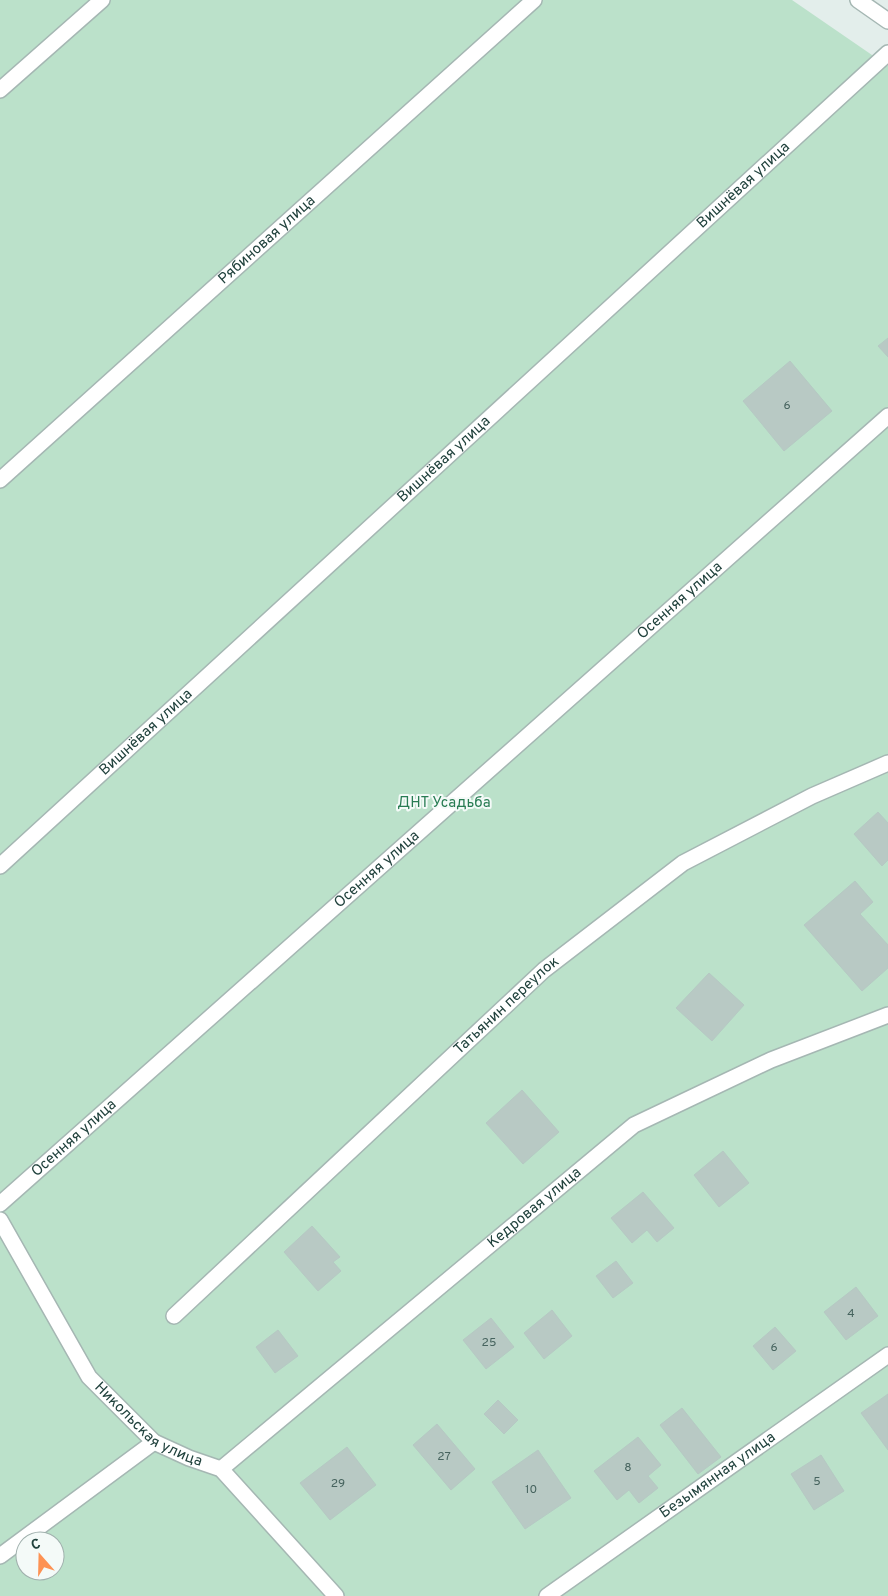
<svg xmlns="http://www.w3.org/2000/svg" width="888" height="1596" font-family="Overpass,sans-serif">
<style>
.green{fill:#bbe1ca;fill-rule:evenodd}
.building{fill:#b8c9c4;stroke:#b5c9c3}
.lines{fill:none;stroke-linecap:round;stroke-linejoin:round}
.minor-casing{stroke:#a5b7b3;stroke-width:18}
.minor{stroke:#fff;stroke-width:15}
.labels{text-anchor:middle;dominant-baseline:central;stroke-width:4;stroke-linejoin:round;paint-order:stroke}
.number-label{font-size:12px;fill:#47645f}
.street-label{font-size:15px;fill:#21423d;stroke:#f4faf8}
.park-label{font-size:15px;fill:#287c53;stroke:#f4faf8}
</style>
<rect width="100%" height="100%" fill="#e3eeeb"/>
<path class="green" d="M0,0H792L888,66V1596H0ZM25,1541H55V1571H25Z"/>
<g class="building">
<path d="M888,338V357L878,346Z"/>
<path d="M790,361L832,411L784,451L743,401Z"/>
<path d="M878,812L888,823V860L882,866L854,834Z"/>
<path d="M855,881L873,902L860,914L888,945V968L862,991L804,925Z"/>
<path d="M709,973L744,1005L712,1041L676,1008Z"/>
<path d="M522,1090L559,1132L523,1164L486,1123Z"/>
<path d="M723,1151L749,1183L719,1207L694,1175Z"/>
<path d="M643,1192L674,1228L657,1242L647,1230L632,1243L611,1218Z"/>
<path d="M312,1226L340,1257L333,1262L341,1271L318,1291L284,1252Z"/>
<path d="M616,1261L633,1283L613,1298L596,1276Z"/>
<path d="M856,1287L878,1316L846,1340L824,1312Z"/>
<path d="M552,1310L572,1336L544,1359L524,1333Z"/>
<path d="M491,1318L514,1347L486,1369L463,1340Z"/>
<path d="M775,1327L796,1351L773,1370L753,1346Z"/>
<path d="M278,1330L298,1356L275,1373L256,1347Z"/>
<path d="M888,1394V1450L861,1413Z"/>
<path d="M498,1400L518,1420L504,1434L484,1414Z"/>
<path d="M682,1408L721,1457L698,1474L660,1425Z"/>
<path d="M437,1424L475,1469L451,1490L413,1445Z"/>
<path d="M638,1437L661,1465L648,1476L658,1488L639,1503L629,1490L617,1500L594,1471Z"/>
<path d="M347,1447L376,1485L330,1520L300,1483Z"/>
<path d="M538,1450L571,1498L525,1529L492,1482Z"/>
<path d="M821,1455L844,1491L814,1510L791,1474Z"/>
</g>
<g class="lines">
<g class="minor-casing">
<g id="minor">
<path d="M858,0L888,21"/>
<path d="M0,90L102,0"/>
<path id="s1" d="M0,480L534,0"/>
<path id="s2" d="M0,866L888,53"/>
<path id="s3" d="M0,1204L888,416"/>
<path id="s4" d="M0,1220L89,1377L154,1442L189,1458L221,1469L336,1596"/>
<path id="s5" d="M174,1316L544,970L683,863L812,796L888,763"/>
<path id="s6" d="M221,1469L634,1125L771,1060L888,1015"/>
<path d="M0,1556L154,1442"/>
<path id="s7" d="M547,1596L888,1355"/>
</g>
</g>
<use href="#minor" class="minor"/>
</g>
<g class="labels">
<g class="number-label">
<text x="787" y="406">6</text>
<text x="851" y="1314">4</text>
<text x="489" y="1343">25</text>
<text x="774" y="1348">6</text>
<text x="444" y="1457">27</text>
<text x="628" y="1468">8</text>
<text x="817" y="1482">5</text>
<text x="338" y="1484">29</text>
<text x="531" y="1490">10</text>
</g>
<g class="street-label">
<text stroke="none"><textPath href="#s2" startOffset="1008">Вишнёвая улица</textPath></text>
<text stroke="none"><textPath href="#s1" startOffset="359">Рябиновая улица</textPath></text>
<text stroke="none"><textPath href="#s2" startOffset="602">Вишнёвая улица</textPath></text>
<text stroke="none"><textPath href="#s3" startOffset="909">Осенняя улица</textPath></text>
<text stroke="none"><textPath href="#s2" startOffset="198">Вишнёвая улица</textPath></text>
<text stroke="none"><textPath href="#s3" startOffset="504">Осенняя улица</textPath></text>
<text stroke="none"><textPath href="#s5" startOffset="455">Татьянин переулок</textPath></text>
<text stroke="none"><textPath href="#s3" startOffset="99">Осенняя улица</textPath></text>
<text stroke="none"><textPath href="#s6" startOffset="408">Кедровая улица</textPath></text>
<text stroke="none"><textPath href="#s4" startOffset="258">Никольская улица</textPath></text>
<text stroke="none"><textPath href="#s7" startOffset="209">Безымянная улица</textPath></text>
</g>
<g class="park-label">
<text x="444" y="803">ДНТ Усадьба</text>
</g>
</g>
<g transform="translate(40 1556) rotate(340)"><circle r="24" fill="#f4faf8" stroke="#a0b0ad"/>
<path d="M0-4L9 19L0 12L-9 19Z" fill="#fd9253"/>
<text y="-8" font-size="14" font-weight="bold" text-anchor="middle" fill="#21423d">С</text>
</g>
</svg>
